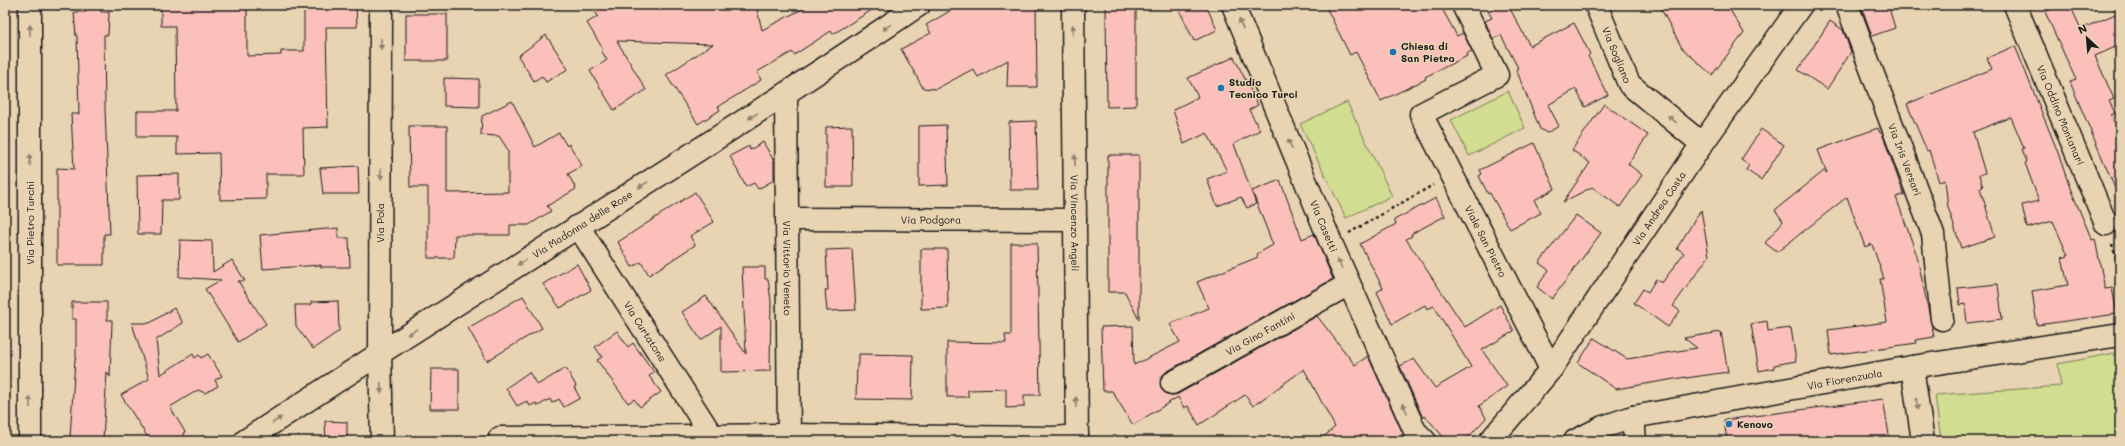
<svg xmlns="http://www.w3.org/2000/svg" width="2125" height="446" font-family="Mali,sans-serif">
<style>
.green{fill:#d1dd90;stroke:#767c56}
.building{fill:#fcc0ba;stroke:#1c1c1c}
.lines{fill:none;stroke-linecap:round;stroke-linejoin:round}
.minor-casing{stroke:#1c1c1c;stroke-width:25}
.path{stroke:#1c1c1c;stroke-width:2.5;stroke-dasharray:3 3;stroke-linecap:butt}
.minor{stroke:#e8d3b2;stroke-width:22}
.oneway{fill:#8c816e}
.poi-dot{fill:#1f6fb2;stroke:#e8d3b2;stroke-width:1.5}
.labels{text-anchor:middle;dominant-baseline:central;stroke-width:3;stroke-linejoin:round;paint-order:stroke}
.poi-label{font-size:10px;font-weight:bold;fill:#1c1c1c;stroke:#e8d3b2;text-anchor:start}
.street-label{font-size:10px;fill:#1c1c1c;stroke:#e8d3b2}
</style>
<rect width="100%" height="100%" fill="#e8d3b2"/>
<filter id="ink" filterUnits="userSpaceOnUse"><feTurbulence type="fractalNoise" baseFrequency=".025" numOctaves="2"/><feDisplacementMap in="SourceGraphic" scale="8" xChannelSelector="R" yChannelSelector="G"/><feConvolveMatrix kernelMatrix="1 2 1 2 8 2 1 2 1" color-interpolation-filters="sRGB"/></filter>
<g filter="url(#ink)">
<g class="green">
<path d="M1508,91L1525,128L1469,156L1451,120Z"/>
<path d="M1347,102L1392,196L1346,218L1300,124Z"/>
<path d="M2120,352V441H1941L1935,395L2061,386L2058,364Z"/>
</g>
<g class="building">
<path d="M86,5H100L101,12H109L108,35H104L105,109L110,234H104V265H57V168L74,169L71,114H79L77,36H76L74,12H86Z"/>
<path d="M161,5H247V56L281,55V51H304V5H356L357,27H326L328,127L303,128L304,174H266V199L220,200L219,153L177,154V137H137V111H176L175,26H161Z"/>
<path d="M591,5H756L762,30L810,5H880L833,34L831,31L794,55L792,52L757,72L761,80L718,107L720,110L698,124L666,75L713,44L617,41L646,90L614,110L590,71L607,60L601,50L603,49L587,23L598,16Z"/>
<path d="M960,5H1036L1037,87H1007L1008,60L978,77L973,69L936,89L923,88L901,49L931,33L926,25Z"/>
<path d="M1106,5H1136V106L1107,107Z"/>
<path d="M1177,5H1206L1217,30L1194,41Z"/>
<path d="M1325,5H1440L1457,36L1463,33L1472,51L1466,54L1467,56L1425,77L1426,79L1381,101L1356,52L1350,55Z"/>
<path d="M1504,5H1508L1530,46L1574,23L1590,54L1588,56L1608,95L1585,107L1576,89L1548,105L1559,126L1547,133L1540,129L1516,69L1518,68L1501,35L1493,39L1485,21L1492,18L1488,11Z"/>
<path d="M1659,5H1727L1744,33L1712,75L1682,48Z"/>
<path d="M1861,5H1888L1895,28L1872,36Z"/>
<path d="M2061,5H2070L2081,29L2120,12V45L2095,56L2114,99L2109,101L2115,113L2111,115L2120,135V200L2070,82L2076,80L2045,12Z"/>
<rect x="406" y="14" width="41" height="47"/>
<path d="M1830,21L1843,30L1851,52L1827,89L1798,70Z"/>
<path d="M546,35L568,69L546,82L542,76L534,81L518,56Z"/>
<path d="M2015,46L2057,150L2070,188L2092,240L2095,239L2105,289L2112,288L2117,314L2037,325L2032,291L2068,285L2062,258L2068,256L2053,221L2027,228L2022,205L2039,201L2025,163L2027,162L2022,149L2024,148L2011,117L1973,132L1985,173L1979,175L1983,187L1980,188L1995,237L1961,248L1948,207L1945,180L1939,182L1929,150L1927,151L1907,104L1992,69L1987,58Z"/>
<path d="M1234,57L1258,105L1249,110L1260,130L1234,144L1256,204L1247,208L1241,197L1217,206L1207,179L1227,171L1207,133L1184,144L1173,110L1198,97L1188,78Z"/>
<path d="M444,78L479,79V107L444,106Z"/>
<path d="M512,101L535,147L559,133L567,146L569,144L582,166L568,174L576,189L547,206L551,211L529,225H510V235H455L454,258H428V187H410L409,126H447V193L508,192V150L499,136L481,135L482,116Z"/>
<path d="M1604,104L1648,135L1628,164L1642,175L1620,207L1592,187L1563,202L1590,163L1572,150Z"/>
<path d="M1036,121L1038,190H1010L1009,122Z"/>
<path d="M946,125L948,185L919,186V126Z"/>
<path d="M852,126L853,187H826V127Z"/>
<path d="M1878,128L1880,133H1882L1904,195L1896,197L1917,256L1934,337L1916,340L1917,343L1831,355L1828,330L1887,322L1880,279H1884L1872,244L1865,247L1847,197L1777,252L1765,243L1783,221L1775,210L1824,171L1827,173L1818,150Z"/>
<path d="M1761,129L1784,145L1761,180L1746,170L1749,165L1741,160Z"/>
<path d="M763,142L774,161V180L758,189L754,183L746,187L730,156L749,146L750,150Z"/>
<path d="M1534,143L1555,189L1534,200L1541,213L1510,229L1490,193L1488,194L1479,176L1482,174L1480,170Z"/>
<path d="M1108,155H1139V320L1125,292H1108Z"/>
<path d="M358,166L359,194H323L320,168Z"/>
<path d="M179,174V200H162L161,234H138L137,175Z"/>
<path d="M1280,180L1302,239L1314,234L1333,279L1166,372L1161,377V389L1166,394L1172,395L1178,394L1317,316L1355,365L1368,356L1403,434L1393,441H1319L1335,427L1304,369L1253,406L1245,395L1199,425L1188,406L1184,408L1178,397L1133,425L1112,391H1103L1101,327L1133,326L1134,365L1180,342L1170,324L1209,308L1197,282L1258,257L1257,254L1273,245L1252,191Z"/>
<path d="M695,192L714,222L690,236L695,245L649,275L641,262L632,267L618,242Z"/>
<path d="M1436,198L1445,216L1411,234L1412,236L1406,239L1465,327L1500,305L1514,331L1482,350L1507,386L1479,406L1486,418L1465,441H1447L1425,416L1423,418L1400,366L1414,359L1435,388L1471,367L1434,306L1427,309L1425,305L1392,324L1377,292L1383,288L1360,244L1396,224L1394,220Z"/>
<path d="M1701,210L1709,256L1673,306L1680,311L1668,327L1634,303L1643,289L1648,292L1656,279L1662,283L1684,253L1677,248Z"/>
<path d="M1576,215L1601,233L1552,299L1537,287L1549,270L1539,263Z"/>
<path d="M338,228V238H349L350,267H321V265L263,269L260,235Z"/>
<path d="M180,240L212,241L213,272L232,260L245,281H238L266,324L238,342L205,289L221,280L179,277Z"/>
<path d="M1011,243H1037L1040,395H1024V407L1006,408V389L968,390V397H947V342L1006,343L1005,335H1011Z"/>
<path d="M852,249L856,310L827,311L825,290H828L826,250Z"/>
<path d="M921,249H947L948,308L921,309Z"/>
<path d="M577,264L591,290L560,308L543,284Z"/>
<path d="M742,267H765V279H768L771,301L770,371L721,372V326L701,340L682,312L706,296L746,354Z"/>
<path d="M1998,284L2002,319L1967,323L1965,304L1960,305L1958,288Z"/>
<path d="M523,296L542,328L487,361L468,328Z"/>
<path d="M338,301L339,331L313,349L296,326L295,305H311V302Z"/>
<path d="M72,302H107V320H112V322L110,377L107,372L103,440L70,438L75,359H76V319H72Z"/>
<path d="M174,308L183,323L156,340L160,375L193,354L195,358L199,355L201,358L208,354L222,376L215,380L218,386L205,393L198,390L170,407L185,432L183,433L187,441H150L121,395L149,379L132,323H150Z"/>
<path d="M1767,321L1768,331L1791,328L1796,361L1774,365V368L1759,371L1751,324Z"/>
<path d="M617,331L628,347L633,343L654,372L649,376L661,392L640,407L634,399L628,403L597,360L602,357L595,347Z"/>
<path d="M1721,332L1728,372L1686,378V377L1616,389L1578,363L1594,338L1627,359L1697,348L1684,338Z"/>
<path d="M859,354L913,355L912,400L856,399L857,364H859Z"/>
<path d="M566,368L576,386L574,387L580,398L564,407L559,399L552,403L550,399L538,406L536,403L530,406L527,401L517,406L506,388L529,372L537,385Z"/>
<path d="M431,369H459V409H430Z"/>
<path d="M1883,399L1890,441H1727L1724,420Z"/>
<path d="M325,421L347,422V441H326Z"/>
</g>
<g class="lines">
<g class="minor-casing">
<g id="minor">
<path d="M30,5V441"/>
<path d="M381,5L380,352L382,441"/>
<path id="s1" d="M1073,5L1077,441"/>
<path id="s2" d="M1233,5L1331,243L1415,431L1425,441"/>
<path id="s3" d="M1463,5L1497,75L1421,114L1551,369"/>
<path id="s4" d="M1596,5L1629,84L1702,144"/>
<path id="s5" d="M1847,5L1933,234L1942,319"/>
<path id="s6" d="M2015,5L2106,224"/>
<path id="s7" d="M786,95L789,441"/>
<path id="s8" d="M787,219L1075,220"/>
<path id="s9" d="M578,226L712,436"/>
<path d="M1912,367L1923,441"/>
<path id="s10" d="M1172,383L1349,284"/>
<path d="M1633,417L1635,441"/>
<path d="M500,438L789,435L1055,438L1077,436"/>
<path id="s11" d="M245,441C468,294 697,155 919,5"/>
<path id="s12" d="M1490,441L1551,369L1702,144L1801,5"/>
<path id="s13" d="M1575,441L1603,427L1633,417L1912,367L2120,335"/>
</g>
</g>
<g class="path">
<path d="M1349,233L1433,185"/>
<path d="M2112,244L2120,271"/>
</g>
<use href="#minor" class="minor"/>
</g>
<defs><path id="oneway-solid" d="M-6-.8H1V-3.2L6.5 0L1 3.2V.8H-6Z"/></defs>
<g class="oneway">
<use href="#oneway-solid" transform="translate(1241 24) rotate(-112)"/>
<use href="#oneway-solid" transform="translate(887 27) rotate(146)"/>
<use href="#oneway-solid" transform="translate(30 30) rotate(-90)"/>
<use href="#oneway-solid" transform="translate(1073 30) rotate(-91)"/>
<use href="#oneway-solid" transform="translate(381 44) rotate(90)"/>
<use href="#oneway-solid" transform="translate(753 116) rotate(148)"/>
<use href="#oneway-solid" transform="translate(1672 119) rotate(-141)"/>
<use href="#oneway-solid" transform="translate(1290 144) rotate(-112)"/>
<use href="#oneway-solid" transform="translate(30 160) rotate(-90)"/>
<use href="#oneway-solid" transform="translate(1075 160) rotate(-91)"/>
<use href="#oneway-solid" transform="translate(381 174) rotate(90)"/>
<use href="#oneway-solid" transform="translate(643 185) rotate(148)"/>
<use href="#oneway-solid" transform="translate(522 262) rotate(148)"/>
<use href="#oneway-solid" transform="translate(1340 264) rotate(-113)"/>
<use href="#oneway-solid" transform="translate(412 332) rotate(148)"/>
<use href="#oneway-solid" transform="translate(381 388) rotate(89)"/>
<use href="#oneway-solid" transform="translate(30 402) rotate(-90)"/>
<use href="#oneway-solid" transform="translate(1076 402) rotate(-90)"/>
<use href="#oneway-solid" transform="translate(1917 404) rotate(82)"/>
<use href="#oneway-solid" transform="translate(1405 408) rotate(-114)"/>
<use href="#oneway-solid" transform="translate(277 420) rotate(-33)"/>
</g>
</g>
<g class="poi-dot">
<circle cx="1393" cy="52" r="4"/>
<circle cx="1221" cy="88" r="4"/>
<circle cx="1729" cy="424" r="4"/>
</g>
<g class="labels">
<g class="poi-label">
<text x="1401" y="46">Chiesa di<tspan x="1401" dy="12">San Pietro</tspan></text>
<text x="1229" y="82">Studio<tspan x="1229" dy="12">Tecnico Turci</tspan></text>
<text x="1737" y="424">Kenovo</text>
</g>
<g class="street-label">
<text stroke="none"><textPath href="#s4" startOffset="54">Via Sogliano</textPath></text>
<text stroke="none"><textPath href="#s6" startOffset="119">Via Oddino Montanari</textPath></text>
<text stroke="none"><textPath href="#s5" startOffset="165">Via Iris Versari</textPath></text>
<text stroke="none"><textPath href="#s12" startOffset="288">Via Andrea Costa</textPath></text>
<text stroke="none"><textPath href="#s8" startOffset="144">Via Podgora</textPath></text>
<text transform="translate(30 223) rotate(-90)">Via Pietro Turchi</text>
<text transform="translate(380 223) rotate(-90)">Via Pola</text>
<text stroke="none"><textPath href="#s1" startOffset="218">Via Vincenzo Angeli</textPath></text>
<text stroke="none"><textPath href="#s11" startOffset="401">Via Madonna delle Rose</textPath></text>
<text stroke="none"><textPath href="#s2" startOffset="239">Via Casetti</textPath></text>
<text stroke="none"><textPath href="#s3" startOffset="306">Viale San Pietro</textPath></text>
<text stroke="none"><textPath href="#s7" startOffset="173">Via Vittorio Veneto</textPath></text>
<text stroke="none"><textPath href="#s9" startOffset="125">Via Curtatone</textPath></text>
<text stroke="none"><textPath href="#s10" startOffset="101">Via Gino Fantini</textPath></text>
<text stroke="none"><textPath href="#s13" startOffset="278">Via Fiorenzuola</textPath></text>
</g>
</g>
<rect width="2125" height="446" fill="none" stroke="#e8d3b2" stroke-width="20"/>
<rect x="10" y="10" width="2105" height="426" fill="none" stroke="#1c1c1c" stroke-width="1.5" filter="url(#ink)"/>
<g transform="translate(2087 38) rotate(334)" stroke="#e8d3b2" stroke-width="3" paint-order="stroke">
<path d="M0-3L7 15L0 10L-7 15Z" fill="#1c1c1c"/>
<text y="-6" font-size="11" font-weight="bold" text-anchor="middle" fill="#1c1c1c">N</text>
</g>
</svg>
